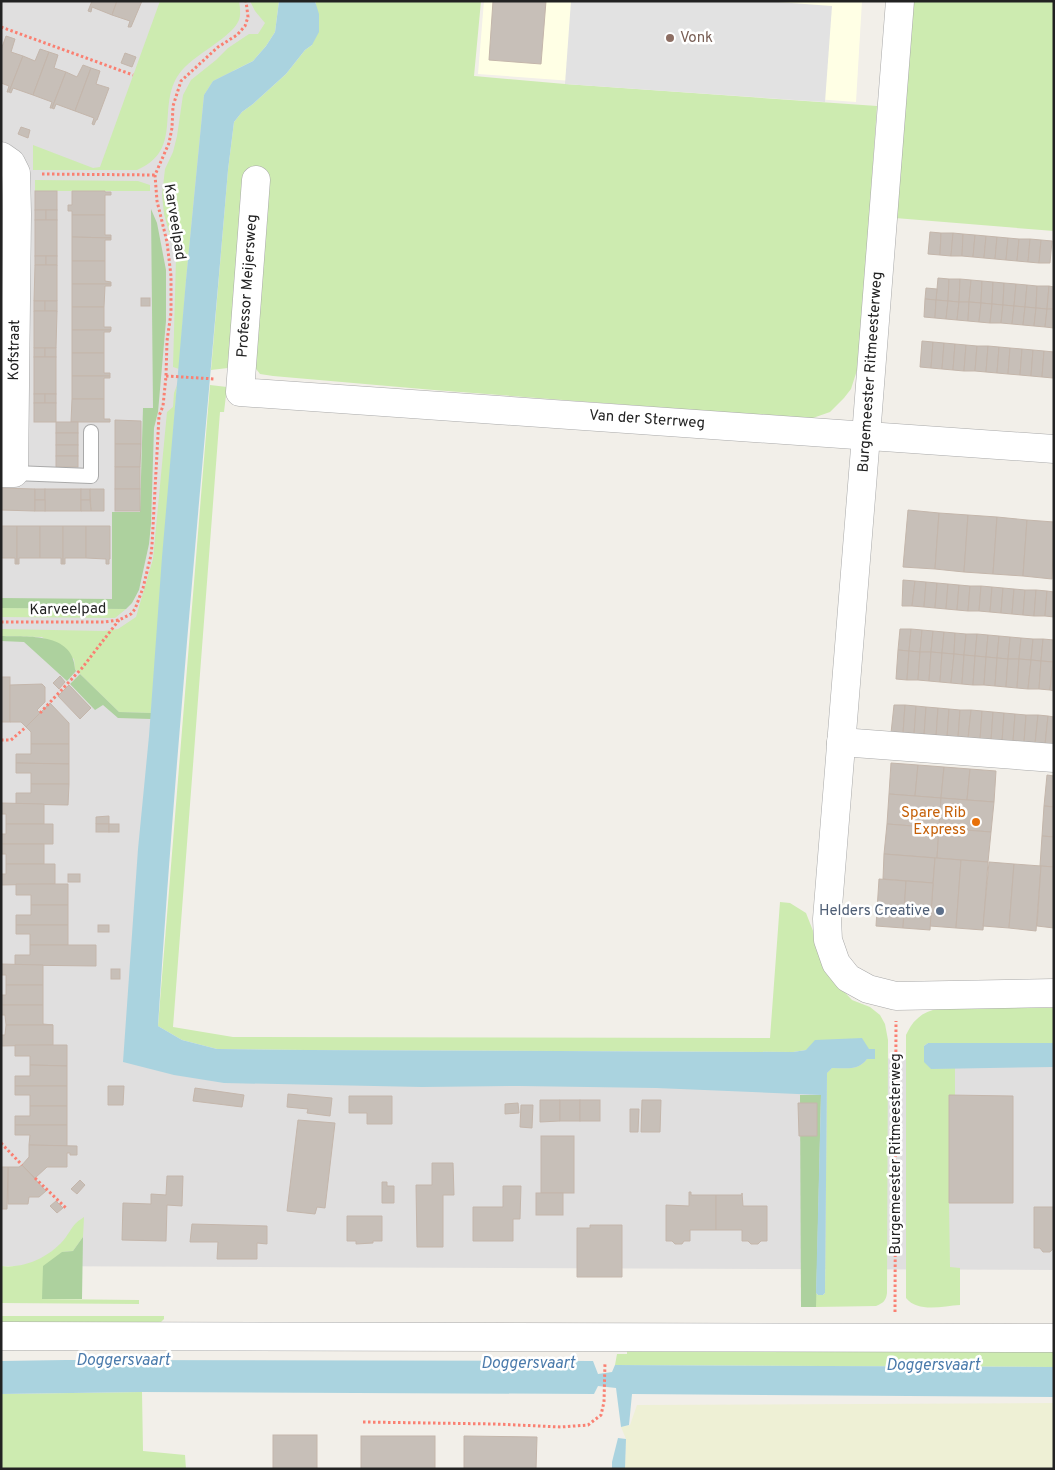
<svg xmlns="http://www.w3.org/2000/svg" width="1055" height="1470" font-family="Overpass,sans-serif">
<style>
.residential{fill:#e0dfdf}
.education{fill:#ffffe5}
.farmland{fill:#eef0d5}
.grass{fill:#cdebb0}
.forest{fill:#add19e}
.parking{fill:#e2e2e2}
.water{fill:#aad3df}
.building{fill:#c7bfb8;stroke:#c4b6ab}
.lines{fill:none;stroke-linecap:round;stroke-linejoin:round}
.service-casing{stroke:#a9a9a9;stroke-width:16}
.minor-casing{stroke:#a9a9a9;stroke-width:29}
.tertiary-casing{stroke:#a9a9a9;stroke-width:29}
.path{stroke:#fa8072;stroke-width:3;stroke-dasharray:2.5 2.5;stroke-linecap:butt}
.service{stroke:#fff;stroke-width:14}
.minor{stroke:#fff;stroke-width:28}
.tertiary{stroke:#fff;stroke-width:28}
.education-dot{fill:#8d6e63;stroke:#fff;stroke-width:2}
.food-dot{fill:#e8710a;stroke:#fff;stroke-width:2}
.service-dot{fill:#5c6f8a;stroke:#fff;stroke-width:2}
.labels{text-anchor:middle;dominant-baseline:central;stroke-width:5;stroke-linejoin:round;paint-order:stroke}
.education-label{font-size:15px;fill:#785e54;stroke:#fff;text-anchor:start}
.street-label{font-size:15px;fill:#222;stroke:#fff}
.food-label{font-size:15px;fill:#c56008;stroke:#fff;text-anchor:end}
.service-label{font-size:15px;fill:#4e5e75;stroke:#fff;text-anchor:end}
.water-label{font-size:16px;font-style:italic;fill:#4a7aab;stroke:#fff}
</style>
<rect width="100%" height="100%" fill="#f2efe9"/>
<path class="residential" d="M1,1H264L272,18L263,37L235,53L136,1048L849,1059L1054,1056V1270L1,1266Z"/>
<path class="education" d="M484,1H862L856,102L478,74Z"/>
<path class="farmland" d="M1054,1403V1469H625L626,1439L621,1427L630,1425L637,1405Z"/>
<g class="grass">
<path d="M160,1H239C240,7 241,15 239,20C232,38 192,55 179,74C156,107 184,150 137,170H33V145L93,168L100,167Z"/>
<path d="M250,1H279L275,32L266,46L253,61L213,81L204,95L186,280L179,369L173,367L176,258L164,214L162,195L165,169L173,152L177,136L183,95L191,80L216,60L228,48L249,34H258L265,23L255,11Z"/>
<path d="M315,1H481L474,76L565,84L877,106L859,364L851,389L844,398L830,412L810,419L434,390L273,376L260,374L253,365L211,370L228,170L234,122L242,112L253,104L286,74L305,50L312,45L316,3Z"/>
<path d="M912,1H1054V231L895,218Z"/>
<path d="M35,180L138,181L150,185V191H35Z"/>
<path d="M177,385L151,713L119,712L75,669L74,659L42,637L1,636V629L104,631L118,629L136,617L153,559L167,412L173,407L174,393Z"/>
<path d="M210,385L227,387L224,412H220L173,1027L233,1037L770,1038L780,902L790,903L806,913L832,979L852,1000L870,1007L880,1015L885,1024L888,1040L887,1293C886,1301 883,1303 876,1306L816,1307V1293L818,1295H823L825,1293L827,1073L832,1068C846,1068 858,1071 867,1059L806,1050L793,1052L307,1050L217,1049L182,1040L158,1026Z"/>
<path d="M1,608L126,609L115,618L1,617Z"/>
<path d="M994,1007L1054,1008V1043H928L924,1046L931,1069L955,1068V1095L949,1203L950,1267L960,1268V1305C943,1306 918,1313 906,1298V1035C909,1029 912,1023 917,1019C934,1002 971,1007 994,1007Z"/>
<path d="M84,1217L83,1237L73,1251L62,1252L43,1299L139,1300V1304L1,1303V1266C25,1269 52,1256 66,1237C74,1226 72,1225 84,1217Z"/>
<path d="M1,1316H164V1319L159,1324H1Z"/>
<path d="M627,1349L1054,1351V1367L615,1365L617,1354H627Z"/>
<path d="M142,1392L143,1451L185,1455L186,1469H1V1394Z"/>
</g>
<g class="forest">
<path d="M151,209L157,223L166,270V321L158,412L154,428L151,524L149,544L139,590L132,603L126,609L1,608V598L112,599V512H140L143,408H153Z"/>
<path d="M1,636C28,637 73,632 75,669L76,671L67,681L24,642L1,641Z"/>
<path d="M80,674L119,712L151,713V719L118,718L103,705L95,710L70,684Z"/>
<path d="M800,1095H821L816,1307H801Z"/>
<path d="M83,1237L82,1299H42L43,1266L62,1252L73,1251Z"/>
</g>
<path class="parking" d="M571,1H764L832,6L825,102L565,84Z"/>
<g class="water">
<path d="M279,1H315L319,14V32L312,45L305,50L286,74L253,104L242,112L234,122L228,170C204,455 176,740 158,1026L182,1040L217,1049L307,1050L793,1052L806,1050L815,1040L862,1038L869,1049H875V1059H867C858,1071 846,1068 832,1068L827,1073L825,1293L823,1295H818L816,1293L821,1095L656,1088L520,1086L422,1087L224,1083L174,1075L123,1062L138,849L149,736L162,557L186,280L204,95L213,81L253,61L266,46L275,32Z"/>
<path d="M928,1043H1054V1067L931,1069L924,1062V1046Z"/>
<path d="M66,1360L593,1361L598,1374L612,1372L615,1365L1054,1367V1397L632,1394L629,1425L621,1427L616,1388L598,1386L594,1394L142,1392L1,1394V1361Z"/>
<path d="M618,1438L626,1439L625,1469H612V1462Z"/>
</g>
<g class="building">
<path d="M92,1H117L112,15L92,7L91,12L88,11Z"/>
<path d="M117,1H142L131,27H128L130,21L112,15Z"/>
<path d="M493,1H546L541,64L489,60Z"/>
<path d="M6,36L15,39L11,52L23,56L9,92H7L9,86L1,83V50Z"/>
<path d="M40,49L49,52L33,95L13,88L11,93L9,92L23,56L35,61Z"/>
<path d="M49,52L58,55L54,68L66,72L52,108H50L52,102L33,95Z"/>
<path d="M125,53L136,57L132,67L121,63Z"/>
<path d="M83,65L91,68L75,111L56,104L54,109L52,108L66,72L77,77Z"/>
<path d="M91,68L100,71L96,84L109,88L97,120H96L94,125L92,124L94,118L75,111Z"/>
<path d="M21,127L30,130L28,138L18,134Z"/>
<rect x="35" y="191" width="22" height="19"/>
<path d="M72,191H105V192H111V195H105V215H72V211H68V205H72Z"/>
<rect x="35" y="210" width="11" height="10"/>
<rect x="46" y="210" width="11" height="10"/>
<path d="M72,215H105V235H111V238L72,237Z"/>
<rect x="35" y="220" width="22" height="36"/>
<path d="M930,232L941,233L940,255L928,254Z"/>
<path d="M941,233H953L951,256L940,255Z"/>
<path d="M953,233L963,234L962,256H951Z"/>
<path d="M963,234L975,235L973,257L962,256Z"/>
<path d="M975,235L986,236L984,258L973,257Z"/>
<path d="M986,236L997,237L995,259L984,258Z"/>
<path d="M72,237L111,238V240H105V261H72Z"/>
<path d="M997,237L1008,238L1006,260L995,259Z"/>
<path d="M1008,238L1019,239L1017,261L1006,260Z"/>
<path d="M1019,239H1030L1028,262L1017,261Z"/>
<path d="M1030,239L1041,240L1039,263L1028,262Z"/>
<path d="M1041,240L1052,241L1050,263H1039Z"/>
<rect x="35" y="256" width="11" height="9"/>
<rect x="46" y="256" width="11" height="9"/>
<path d="M72,261H105V281L111,282V284H72Z"/>
<path d="M35,265H57V301H34Z"/>
<path d="M938,278L949,279L948,301L936,300Z"/>
<path d="M949,279H960L959,302L948,301Z"/>
<path d="M960,279L971,280L969,302H959Z"/>
<path d="M971,280L982,281L981,303L969,302Z"/>
<path d="M982,281L993,282L992,304L981,303Z"/>
<path d="M993,282L1004,283L1003,305L992,304Z"/>
<path d="M1004,283L1016,284L1014,306L1003,305Z"/>
<path d="M72,284H111V286H105L104,307H72Z"/>
<path d="M1016,284L1027,285L1025,307L1014,306Z"/>
<path d="M1027,285L1037,286L1036,308L1025,307Z"/>
<path d="M1037,286H1049L1047,309L1036,308Z"/>
<path d="M1049,286L1054,287V309H1047Z"/>
<path d="M926,288L937,289L936,300L925,299Z"/>
<rect x="141" y="298" width="9" height="8"/>
<path d="M925,299L936,300L935,318L924,317Z"/>
<path d="M936,300L948,301L946,319L935,318Z"/>
<rect x="34" y="301" width="11" height="10"/>
<rect x="45" y="301" width="12" height="10"/>
<path d="M948,301L959,302L957,320L946,319Z"/>
<path d="M959,302H969L968,321L957,320Z"/>
<path d="M969,302L981,303L979,322L968,321Z"/>
<path d="M981,303L992,304L990,323L979,322Z"/>
<path d="M992,304L1003,305L1001,323H990Z"/>
<path d="M1003,305L1014,306L1012,324L1001,323Z"/>
<path d="M1014,306L1025,307L1023,325L1012,324Z"/>
<path d="M72,307H104V327H111V330H72Z"/>
<path d="M1025,307L1036,308L1034,326L1023,325Z"/>
<path d="M1036,308L1047,309L1045,327L1034,326Z"/>
<path d="M1047,309H1054V328L1045,327Z"/>
<path d="M34,311H57L56,348H34Z"/>
<path d="M72,330H111L110,332H104V353H72Z"/>
<path d="M922,341L933,342L931,368L920,367Z"/>
<path d="M933,342L944,343L942,369L931,368Z"/>
<path d="M944,343L955,344L953,370L942,369Z"/>
<path d="M955,344L966,345L964,371L953,370Z"/>
<path d="M966,345L977,346L975,371H964Z"/>
<path d="M977,346H988L986,372L975,371Z"/>
<path d="M988,346L999,347L997,373L986,372Z"/>
<path d="M999,347L1010,348L1008,374L997,373Z"/>
<rect x="34" y="348" width="11" height="9"/>
<rect x="45" y="348" width="11" height="9"/>
<path d="M1010,348L1022,349L1020,375L1008,374Z"/>
<path d="M1022,349L1033,350L1031,376L1020,375Z"/>
<path d="M1033,350L1044,351L1042,377L1031,376Z"/>
<path d="M1044,351L1054,352L1053,378L1042,377Z"/>
<path d="M72,353H104V373H110V376H72Z"/>
<rect x="34" y="357" width="22" height="37"/>
<path d="M72,376H110V378H104V399H72Z"/>
<rect x="34" y="394" width="11" height="9"/>
<rect x="45" y="394" width="11" height="9"/>
<path d="M72,399H104V419H110V422H71Z"/>
<rect x="34" y="403" width="22" height="19"/>
<path d="M115,420L141,421V444H115Z"/>
<rect x="56" y="422" width="22" height="11"/>
<rect x="56" y="433" width="22" height="12"/>
<path d="M115,444H141L140,467H115Z"/>
<rect x="56" y="445" width="22" height="11"/>
<rect x="56" y="456" width="22" height="11"/>
<rect x="115" y="467" width="25" height="22"/>
<path d="M1,488L35,489V511L1,510Z"/>
<rect x="35" y="489" width="10" height="11"/>
<rect x="45" y="489" width="36" height="22"/>
<rect x="81" y="489" width="9" height="11"/>
<path d="M90,489H104V511H91Z"/>
<rect x="115" y="489" width="25" height="22"/>
<rect x="35" y="500" width="10" height="11"/>
<path d="M81,500H90L91,511H81Z"/>
<path d="M908,510L939,513L935,569L903,567Z"/>
<path d="M939,513L968,515L964,572L935,569Z"/>
<path d="M968,515L997,517L993,574L964,572Z"/>
<path d="M997,517L1027,520L1023,576L993,574Z"/>
<path d="M1027,520L1054,522L1052,579L1023,576Z"/>
<path d="M1,526H17V564H15V558H1Z"/>
<path d="M17,526H40V558H19V564H17Z"/>
<path d="M40,526H63V564H61V558H40Z"/>
<path d="M63,526H86V558H65V564H63Z"/>
<path d="M86,526H110V559H109V564H106V559L86,558Z"/>
<path d="M903,580L915,581L912,606H902Z"/>
<path d="M915,581L926,582L924,607L912,606Z"/>
<path d="M926,582L937,583L935,608L924,607Z"/>
<path d="M937,583L948,584L946,609L935,608Z"/>
<path d="M948,584L959,585L957,610L946,609Z"/>
<path d="M959,585L970,586L968,611L957,610Z"/>
<path d="M970,586H981L979,611H968Z"/>
<path d="M981,586L992,587L990,612L979,611Z"/>
<path d="M992,587L1003,588L1001,613L990,612Z"/>
<path d="M1003,588L1014,589L1012,614L1001,613Z"/>
<path d="M1014,589L1025,590L1023,615L1012,614Z"/>
<path d="M1025,590H1036L1034,616L1023,615Z"/>
<path d="M1036,590L1047,591L1045,616H1034Z"/>
<path d="M1047,591L1054,592V617L1045,616Z"/>
<path d="M900,629H911L909,651L898,650Z"/>
<path d="M911,629L922,630L920,652L909,651Z"/>
<path d="M922,630L933,631L931,652H920Z"/>
<path d="M933,631L944,632L942,653L931,652Z"/>
<path d="M944,632L955,633L954,654L942,653Z"/>
<path d="M955,633L966,634L964,655L954,654Z"/>
<path d="M966,634H977L975,656L964,655Z"/>
<path d="M977,634L988,635L986,657L975,656Z"/>
<path d="M988,635L999,636L997,658L986,657Z"/>
<path d="M999,636L1010,637L1008,659L997,658Z"/>
<path d="M1010,637L1021,638L1019,659H1008Z"/>
<path d="M1021,638L1033,639L1031,660L1019,659Z"/>
<path d="M1033,639H1043L1041,661L1031,660Z"/>
<path d="M1043,639L1054,640L1053,662L1041,661Z"/>
<path d="M898,650L909,651L907,680L896,679Z"/>
<path d="M909,651L920,652L918,680H907Z"/>
<path d="M920,652H931L929,681L918,680Z"/>
<path d="M931,652L942,653L940,682L929,681Z"/>
<path d="M942,653L954,654L951,683L940,682Z"/>
<path d="M954,654L964,655L962,684L951,683Z"/>
<path d="M964,655L975,656L973,685L962,684Z"/>
<path d="M975,656L986,657L984,685H973Z"/>
<path d="M986,657L997,658L995,686L984,685Z"/>
<path d="M997,658L1008,659L1006,687L995,686Z"/>
<path d="M1008,659H1019L1017,688L1006,687Z"/>
<path d="M1019,659L1031,660L1028,689L1017,688Z"/>
<path d="M1031,660L1041,661L1039,689H1028Z"/>
<path d="M1041,661L1053,662L1050,690L1039,689Z"/>
<path d="M1053,662H1054V691L1050,690Z"/>
<path d="M60,676L65,682L59,689L53,683Z"/>
<rect x="1" y="677" width="9" height="45"/>
<path d="M42,684L45,687V702L37,710L40,713L26,727L21,722H10V685Z"/>
<path d="M69,685L91,708L80,719L58,696Z"/>
<path d="M50,703L69,723V744H31V732L26,727Z"/>
<path d="M894,705H905L903,734L891,733Z"/>
<path d="M905,705L916,706L914,735L903,734Z"/>
<path d="M916,706L926,707L924,736L914,735Z"/>
<path d="M926,707L938,708L936,737L924,736Z"/>
<path d="M938,708L949,709L947,738L936,737Z"/>
<path d="M949,709L960,710L958,738H947Z"/>
<path d="M960,710H971L968,739L958,738Z"/>
<path d="M971,710L982,711L980,740L968,739Z"/>
<path d="M982,711L993,712L991,741L980,740Z"/>
<path d="M993,712L1004,713L1002,742L991,741Z"/>
<path d="M1004,713L1015,714L1013,742H1002Z"/>
<path d="M1015,714L1026,715L1024,743L1013,742Z"/>
<path d="M1026,715H1038L1035,744L1024,743Z"/>
<path d="M1038,715L1048,716L1045,745L1035,744Z"/>
<path d="M1048,716L1054,717V746L1045,745Z"/>
<path d="M31,744H69V764L16,763V754H31Z"/>
<path d="M16,763L69,764V784H31V773H16Z"/>
<path d="M891,763L918,765L915,796L889,794Z"/>
<path d="M918,765L944,767L941,798L915,796Z"/>
<path d="M944,767L970,769L967,800L941,798Z"/>
<path d="M970,769L996,771L994,802L967,800Z"/>
<path d="M1047,775L1054,776V807L1044,806Z"/>
<path d="M31,784H69L68,805L16,804V793H31Z"/>
<path d="M889,794L941,798L939,828L887,824Z"/>
<path d="M941,798L994,802L991,832L939,828Z"/>
<path d="M1,803L44,804V824H6V814H1Z"/>
<path d="M1044,806L1054,807V837L1042,836Z"/>
<path d="M109,816V824H96V817Z"/>
<path d="M6,824H53V844H1V834H6Z"/>
<rect x="96" y="824" width="13" height="8"/>
<rect x="109" y="824" width="10" height="8"/>
<path d="M887,824L939,828L937,858L884,854Z"/>
<path d="M939,828L991,832L988,862L937,858Z"/>
<path d="M1042,836L1054,837V867L1040,866Z"/>
<path d="M1,844H44V864H6V854H1Z"/>
<path d="M884,854L935,858L933,883L883,879Z"/>
<path d="M935,858L961,860L956,928L930,926Z"/>
<path d="M961,860L988,862L983,930L956,928Z"/>
<path d="M989,862L1014,864L1009,928L983,926Z"/>
<path d="M6,864H55V884L1,885V874H6Z"/>
<path d="M1014,864L1041,866L1036,931L1009,928Z"/>
<path d="M1041,866L1054,867V928L1037,926Z"/>
<rect x="68" y="874" width="12" height="8"/>
<path d="M879,879L906,881L903,928L876,926Z"/>
<path d="M906,881L933,883L930,930L903,928Z"/>
<path d="M16,884H68V905H31V895H16Z"/>
<path d="M31,905H68V925H16V915H31Z"/>
<path d="M16,925H68V945H30V934H16Z"/>
<rect x="98" y="925" width="11" height="7"/>
<path d="M30,945H96V966L15,965V955H30Z"/>
<path d="M1,964L43,965V985H6V975H1Z"/>
<rect x="111" y="969" width="9" height="10"/>
<path d="M6,985H43V1005H1V995H6Z"/>
<path d="M1,1005H43V1024L53,1025H6L5,1015H1Z"/>
<path d="M6,1025H53V1045L1,1046V1035H5Z"/>
<path d="M15,1045H67V1066L30,1065V1056H15Z"/>
<path d="M30,1065L67,1066V1086H15V1076H30Z"/>
<path d="M15,1086H67V1106H30V1095H15Z"/>
<path d="M108,1086H124L123,1105H108Z"/>
<path d="M195,1088L244,1095L242,1107L193,1101Z"/>
<path d="M288,1094L332,1098L330,1116L307,1113L308,1109L287,1107Z"/>
<path d="M949,1095L1013,1096V1203H949Z"/>
<path d="M349,1096H392V1124H367V1113H349Z"/>
<path d="M540,1100H560V1121L540,1122Z"/>
<rect x="560" y="1100" width="20" height="21"/>
<rect x="580" y="1100" width="20" height="21"/>
<path d="M642,1100H661L660,1132H641Z"/>
<path d="M518,1103L519,1113L505,1114V1104Z"/>
<path d="M798,1103H817V1136H799Z"/>
<path d="M521,1105H533L532,1128L520,1127Z"/>
<path d="M30,1106H67V1125H15V1116H30Z"/>
<path d="M630,1109H639L638,1132H630Z"/>
<path d="M298,1120L335,1123L325,1208L317,1207L315,1214L287,1211Z"/>
<path d="M15,1125H67V1146L29,1145L30,1135H15Z"/>
<rect x="541" y="1136" width="33" height="57"/>
<path d="M29,1145L77,1146V1155H70V1153H67V1167H47L35,1178L22,1165L29,1157Z"/>
<path d="M432,1163H453L454,1195H443V1247H417L416,1185H432Z"/>
<path d="M22,1165L46,1191L39,1197H29L28,1204H8V1167H19Z"/>
<path d="M1,1167H8L7,1209H1Z"/>
<path d="M167,1176H183L182,1206L167,1205L166,1241L122,1240L123,1203L151,1204V1194L166,1195Z"/>
<path d="M80,1180L85,1185L77,1194L71,1189Z"/>
<path d="M382,1182H387V1186H394V1203H382Z"/>
<path d="M503,1186H521L520,1219H513V1241H473V1207H503Z"/>
<path d="M689,1192H691V1195H716V1230H690V1241H684L682,1244H675L672,1241H666V1205L689,1206Z"/>
<rect x="536" y="1193" width="27" height="22"/>
<path d="M742,1193L743,1206H767V1241H761L758,1244H751L748,1241H742V1230H716V1195H742Z"/>
<path d="M56,1201L63,1208L57,1213L50,1206Z"/>
<path d="M1034,1207H1054V1248L1050,1252H1043L1040,1248H1034Z"/>
<path d="M347,1216H382V1241H373V1243L356,1244V1241H347Z"/>
<path d="M192,1224L267,1226V1244L257,1243V1259H217L218,1242H190Z"/>
<path d="M590,1225H622V1277H577V1228H590Z"/>
<rect x="273" y="1435" width="44" height="34"/>
<rect x="361" y="1436" width="74" height="33"/>
<path d="M464,1436L537,1437L536,1469H464Z"/>
</g>
<g class="lines">
<g class="service-casing">
<path id="service" d="M14,473L91,476V432"/>
</g>
<g class="minor-casing">
<g id="minor">
<path d="M900,1L866,436L827,919L828,940L836,963L848,978L868,989L896,996L1054,993"/>
<path d="M1,156L11,163L16,173L17,214L14,473H1"/>
<path d="M256,180L240,392L1054,449"/>
<path d="M841,742L1054,758"/>
</g>
</g>
<g class="tertiary-casing">
<path id="tertiary" d="M1,1336L1054,1338"/>
</g>
<g class="path">
<path d="M1,27L133,75"/>
<path d="M42,174L155,175"/>
<path d="M166,376L215,379"/>
<path d="M1,622H104L119,620L131,614L135,609L143,588L151,555L152,545L159,416L163,406L166,376L167,341L171,313V276L167,242L157,201L155,175L169,143L172,128L173,106L181,81L218,47L237,35L245,26L248,17L246,1"/>
<path d="M40,713L82,668L119,620"/>
<path d="M1,740H11L26,727"/>
<path d="M1,1143L22,1165"/>
<path d="M35,1178L66,1208"/>
<path d="M895,1312L896,1021"/>
<path d="M363,1422L495,1424L561,1427L588,1425L601,1415L604,1402L605,1362"/>
</g>
<use href="#service" class="service"/>
<use href="#minor" class="minor"/>
<use href="#tertiary" class="tertiary"/>
</g>
<circle class="education-dot" cx="670" cy="38" r="5"/>
<circle class="food-dot" cx="976" cy="822" r="5"/>
<circle class="service-dot" cx="940" cy="911" r="5"/>
<g class="labels">
<g class="education-label">
<text x="680" y="38">Vonk</text>
</g>
<g class="street-label">
<text transform="translate(174 222) rotate(81)">Karveelpad</text>
<text transform="translate(248 286) rotate(-86)">Professor Meijersweg</text>
<text transform="translate(15 350) rotate(-89)">Kofstraat</text>
<text transform="translate(871 372) rotate(-86)">Burgemeester Ritmeesterweg</text>
<text transform="translate(647 420) rotate(4)">Van der Sterrweg</text>
<text transform="translate(68 610) rotate(-1)">Karveelpad</text>
<text transform="translate(896 1154) rotate(-90)">Burgemeester Ritmeesterweg</text>
</g>
<g class="food-label">
<text x="966" y="813">Spare Rib<tspan x="966" dy="17">Express</tspan></text>
</g>
<g class="service-label">
<text x="930" y="911">Helders Creative</text>
</g>
<g class="water-label">
<text x="123" y="1361">Doggersvaart</text>
<text x="528" y="1364">Doggersvaart</text>
<text x="933" y="1366">Doggersvaart</text>
</g>
</g>
<rect width="1055" height="1470" fill="none" stroke="#222222" stroke-width="5"/>
</svg>
